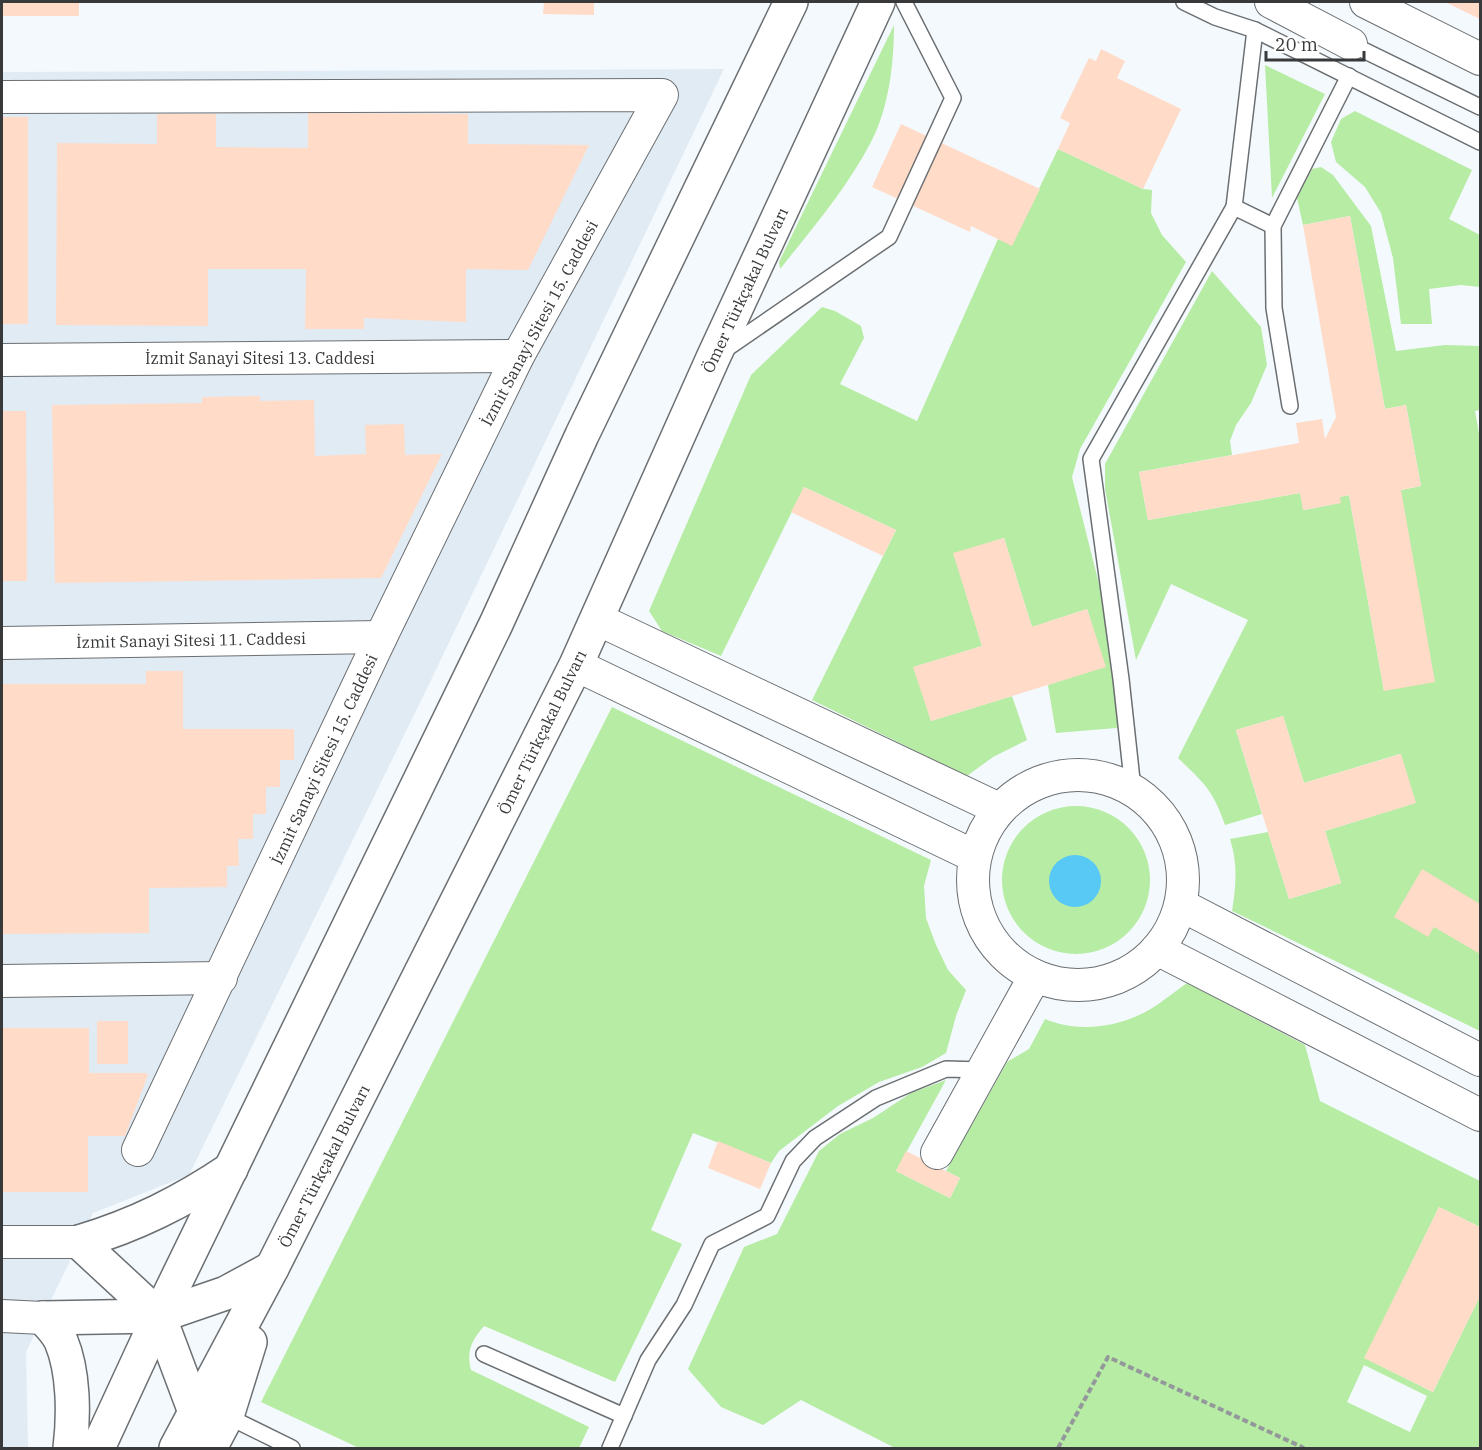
<svg xmlns="http://www.w3.org/2000/svg" width="1482" height="1450" font-family="'IBM Plex Serif',serif">
<style>
.built{fill:#e1ebf4}
.green{fill:#b6eca4;fill-rule:evenodd}
.water{fill:#58c8f4}
.building{fill:#ffdbc8}
.lines{fill:none;stroke-linecap:round;stroke-linejoin:round}
.lane-casing{stroke:#6b6f72;stroke-width:18}
.street-casing{stroke:#6b6f72;stroke-width:34}
.primary-casing{stroke:#6b6f72;stroke-width:36}
.path{stroke:#94989a;stroke-width:4;stroke-dasharray:6 3;stroke-linecap:butt}
.lane{stroke:#fff;stroke-width:15}
.street{stroke:#fff;stroke-width:32}
.primary{stroke:#fff;stroke-width:33}
.labels{text-anchor:middle;dominant-baseline:central;stroke-width:4.5;stroke-linejoin:round;paint-order:stroke}
.street-label{font-size:16px;fill:#37393a;stroke:#fff}
</style>
<rect width="100%" height="100%" fill="#f4f9fd"/>
<path class="built" d="M724,69L432,678L189,1175L93,1213L26,1352L28,1448H2V72Z"/>
<g class="green">
<path d="M894,25C894,63 889,108 871,142C847,188 812,229 780,269L779,262Z"/>
<path d="M1265,65L1325,94L1272,198Z"/>
<path d="M1355,111L1472,170L1449,219L1480,235V287L1461,285L1429,289L1432,324H1401L1393,258L1381,213L1365,187L1336,162L1331,142L1341,119Z"/>
<path d="M1058,149L1143,189L1152,190L1151,213L1162,235L1186,262L1080,449L1072,477L1119,663L1127,723L1116,728L1056,733L1048,685L1105,666L1087,609L1032,627L1004,538L954,554L982,646L914,667L931,721L1012,696L1027,740L993,757L967,776L812,700L896,530L804,487L721,656L662,631L649,611L751,375L822,307L835,311L861,326L864,338L840,384L917,421L998,239L1012,245Z"/>
<path d="M1321,167L1333,175L1371,226L1396,351L1445,345L1480,346V410L1475,411L1480,439V1031L1232,911C1236,886 1238,864 1230,839L1268,832L1289,899L1341,883L1325,831L1415,803L1400,754L1304,783L1283,716L1236,730L1262,814L1225,825C1213,790 1204,783 1178,758L1248,620L1171,584L1136,660L1105,489V464L1212,271L1261,327L1267,365L1251,403L1236,425L1230,441L1232,455L1139,472L1148,520L1300,493L1304,510L1340,503V497L1349,495L1384,691L1401,490L1421,486L1406,405L1385,409L1350,216L1303,225L1297,198L1312,169Z"/>
<path d="M612,707L931,860L924,886L926,918L936,945L948,970L966,990L956,1016L946,1053L922,1067L879,1082L838,1106L779,1151L771,1163L693,1133L651,1230L682,1244L615,1382L484,1326C472,1340 466,1351 471,1370L589,1427L579,1448H359L261,1402Z"/>
<circle cx="1076" cy="880" r="74"/>
<path d="M1187,983L1305,1045L1320,1101L1480,1181V1227L1439,1207L1365,1358L1433,1392L1480,1296V1448H895L801,1400L763,1425L721,1407L688,1369L744,1247L777,1234L819,1151L840,1134L873,1118L911,1093L946,1080L896,1171L950,1198L960,1178L946,1171L1007,1062L1029,1049L1045,1019C1081,1034 1124,1027 1157,1005C1167,998 1177,990 1187,983ZM1364,1365L1427,1396L1410,1432L1347,1402Z"/>
</g>
<circle class="water" cx="1075" cy="881" r="26"/>
<g class="building">
<rect x="2" y="2" width="77" height="14"/>
<path d="M544,2H594V15L543,14Z"/>
<path d="M1445,2H1480V19Z"/>
<path d="M1101,49L1125,61L1117,78L1181,109L1143,189L1058,149L1070,123L1060,118L1089,58L1096,61Z"/>
<path d="M308,113L468,114V144L589,145L528,270L466,269V322L364,318V329H305L306,269H208V326L56,325L57,143L157,144V114H216V147L308,148Z"/>
<rect x="2" y="117" width="26" height="207"/>
<path d="M901,124L1040,189L1012,246L971,226L970,232L872,187Z"/>
<path d="M1350,216L1385,409L1406,405L1421,486L1401,490L1435,682L1384,691L1349,495L1340,497L1341,503L1303,510L1300,493L1148,520L1139,472L1299,443L1296,423L1322,419L1325,439L1336,417L1303,225Z"/>
<path d="M260,396V401L314,400L315,456L366,454L365,425L404,424L405,455L442,454L381,578L55,583L52,405L202,403V397Z"/>
<path d="M2,411H26L27,581H2Z"/>
<path d="M804,487L896,530L883,556L791,512Z"/>
<path d="M1004,538L1032,627L1087,609L1106,667L931,721L913,667L982,646L953,553Z"/>
<path d="M146,671H183V729H294V760H280V787H266V814H253V839H238L239,866H227V887L149,888V933L2,934V684H146Z"/>
<path d="M1283,716L1304,783L1401,754L1416,803L1325,831L1341,883L1289,899L1236,730Z"/>
<path d="M1422,869L1480,904V954L1434,927L1428,937L1394,917Z"/>
<rect x="97" y="1021" width="31" height="43"/>
<path d="M2,1028H89V1073H146L148,1075L125,1136H88V1192H2Z"/>
<path d="M718,1141L771,1163L760,1189L708,1168Z"/>
<path d="M906,1151L960,1178L950,1198L896,1171Z"/>
<path d="M1439,1207L1480,1227V1296L1433,1392L1364,1358Z"/>
</g>
<g class="lines">
<g class="lane-casing">
<g id="lane">
<path d="M1184,2L1215,17L1255,30L1480,142"/>
<path d="M1351,44L1480,107"/>
<path d="M1234,207L1273,226"/>
<path d="M723,351L889,237L953,98L904,2"/>
<path d="M1290,406L1274,308L1273,226L1349,76"/>
<path d="M1133,789L1121,679L1091,459L1234,207L1255,30"/>
<path d="M484,1354L624,1416"/>
<path d="M227,1416L292,1448"/>
<path d="M610,1448L648,1360L684,1305L712,1244L767,1216L793,1161L815,1138L876,1098L946,1069L983,1070"/>
</g>
</g>
<g class="street-casing">
<g id="street">
<path d="M1271,2L1351,44"/>
<path d="M1366,2L1480,59"/>
<path d="M2,97L662,95L518,356L381,637L138,1150"/>
<path d="M2,360L518,356"/>
<path d="M597,619L999,809"/>
<path d="M2,643L381,637"/>
<path d="M576,665L974,856"/>
<circle cx="1078" cy="880" r="105"/>
<path d="M1181,905L1480,1060"/>
<path d="M1157,949L1480,1115"/>
<path d="M2,981L221,978"/>
<path d="M937,1153L1035,976"/>
<path d="M2,1242H79"/>
<path d="M2,1316L43,1318"/>
</g>
</g>
<g class="primary-casing">
<g id="primary">
<path d="M79,1242L159,1316L195,1412L202,1434L203,1448"/>
<path d="M79,1242C136,1225 182,1202 231,1169"/>
<path d="M43,1318L159,1316L226,1293L272,1268"/>
<path d="M43,1318C50,1325 57,1332 61,1341C74,1372 74,1415 70,1448"/>
<path d="M98,1448L159,1316L496,624L582,435L791,2"/>
<path d="M176,1448L272,1268L576,665L713,358L878,2"/>
<path d="M210,1448L227,1416L250,1342"/>
</g>
</g>
<path class="path" d="M1058,1448L1108,1357L1304,1448"/>
<use href="#lane" class="lane"/>
<use href="#street" class="street"/>
<use href="#primary" class="primary"/>
</g>
<g class="labels">
<g class="street-label">
<text transform="translate(745 290) rotate(-65)">Ömer Türkçakal Bulvarı</text>
<text transform="translate(539 323) rotate(-62)">İzmit Sanayi Sitesi 15. Caddesi</text>
<text x="260" y="358">İzmit Sanayi Sitesi 13. Caddesi</text>
<text transform="translate(191 640) rotate(-1)">İzmit Sanayi Sitesi 11. Caddesi</text>
<text transform="translate(542 732) rotate(-64)">Ömer Türkçakal Bulvarı</text>
<text transform="translate(324 759) rotate(-65)">İzmit Sanayi Sitesi 15. Caddesi</text>
<text transform="translate(324 1166) rotate(-63)">Ömer Türkçakal Bulvarı</text>
</g>
</g>
<rect width="1482" height="1450" fill="none" stroke="#37393a" stroke-width="6"/>
<path d="M1266 51v9h98v-9" fill="none" stroke="#37393a" stroke-width="3"/>
<text x="1275" y="51" font-size="18" fill="#37393a" stroke="#ffffff" stroke-width="4.5" paint-order="stroke">20 m</text>
</svg>
